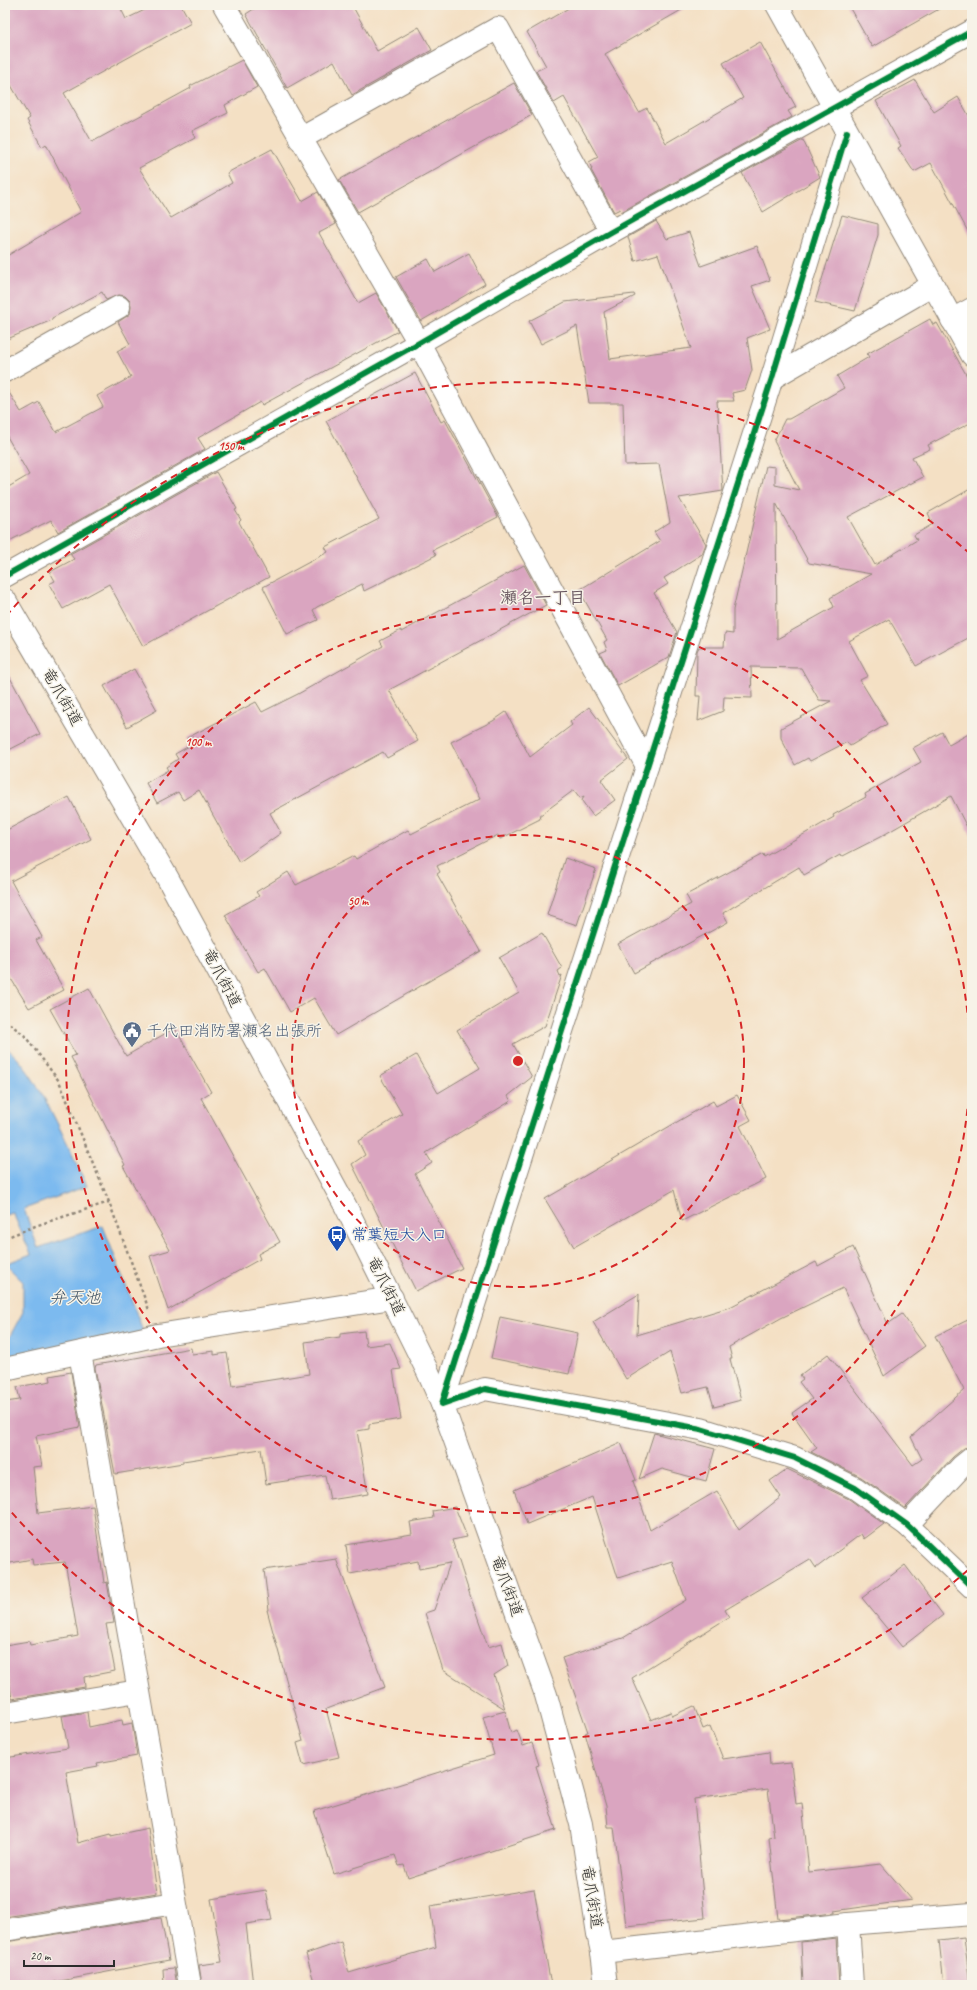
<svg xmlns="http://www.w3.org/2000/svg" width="977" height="1990" font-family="Caveat,'Klee One',sans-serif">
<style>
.water{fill:#7bbaef;stroke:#53728d}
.building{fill:#daa5c0;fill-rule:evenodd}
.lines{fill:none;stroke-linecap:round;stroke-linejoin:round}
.minor-casing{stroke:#908678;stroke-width:24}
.major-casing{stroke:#908678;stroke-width:24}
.path{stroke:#908678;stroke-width:2.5;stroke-dasharray:3 3;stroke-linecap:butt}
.minor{stroke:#fff;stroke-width:22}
.major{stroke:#fff;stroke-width:22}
.cycleway-casing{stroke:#f7f3e8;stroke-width:8}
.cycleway{stroke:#00873e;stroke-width:6}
.ring{fill:none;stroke:#d62828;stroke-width:2;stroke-dasharray:7 5}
.labels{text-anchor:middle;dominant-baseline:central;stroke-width:3;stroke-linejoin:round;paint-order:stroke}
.street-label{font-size:16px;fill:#2b2b2b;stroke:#f7f3e8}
.service-label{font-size:16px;fill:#4e5e75;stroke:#f7f3e8;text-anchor:start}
.transit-label{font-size:16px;fill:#164399;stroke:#f7f3e8;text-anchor:start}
.neighbourhood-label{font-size:17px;font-weight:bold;fill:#68565f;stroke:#f7f3e8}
.water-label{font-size:17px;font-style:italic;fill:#435666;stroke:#f7f3e8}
.centre{fill:#d62828;stroke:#f7f3e8;stroke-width:2}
.ring-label{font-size:12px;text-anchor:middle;font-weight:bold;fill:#d62828;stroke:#f7f3e8;stroke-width:3;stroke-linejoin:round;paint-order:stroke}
</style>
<rect width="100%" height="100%" fill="#f7f3e8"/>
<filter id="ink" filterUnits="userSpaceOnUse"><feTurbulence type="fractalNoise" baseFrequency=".025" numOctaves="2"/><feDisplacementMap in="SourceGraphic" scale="8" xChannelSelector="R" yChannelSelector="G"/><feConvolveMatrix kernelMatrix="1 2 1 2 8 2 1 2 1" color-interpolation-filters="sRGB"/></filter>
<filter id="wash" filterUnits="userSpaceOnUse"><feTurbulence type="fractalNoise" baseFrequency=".012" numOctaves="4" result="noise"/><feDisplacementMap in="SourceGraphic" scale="16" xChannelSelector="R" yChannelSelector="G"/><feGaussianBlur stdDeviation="0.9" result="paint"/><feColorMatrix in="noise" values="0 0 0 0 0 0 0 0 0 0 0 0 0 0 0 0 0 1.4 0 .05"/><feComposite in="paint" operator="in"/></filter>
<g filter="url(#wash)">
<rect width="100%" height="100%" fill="#f4e0c4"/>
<path class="water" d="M5,1047C37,1069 69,1150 87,1186L24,1209L38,1248L103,1226L144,1333L5,1364V1345L23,1312V1282L5,1264L31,1254L13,1213L5,1215Z"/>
<g id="blocks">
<g class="building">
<path d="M5,5H119L126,19L155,5H181L191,23L64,93L92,142L191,88L190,86L242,60L257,87L225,105L228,113L192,131L195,138L139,168L171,218L232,183L227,173L272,149L302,201L318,192L336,224L319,233L358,303L376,293L398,331L262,405L260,402L198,438L205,449L58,532L51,520L5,543V489L29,475L5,433V386L21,412L39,402L56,432L103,407L97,396L131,377L117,351L130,344L118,322L130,314L131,307L130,301L125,296L119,295L106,300L102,292L52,318V320L5,340V257L81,212L46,144L42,147L27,120L30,118L5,75Z"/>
<path d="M260,5H352L377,51L419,27L432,50L352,95L334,61L287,88L246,14Z"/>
<path d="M574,5H690L605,54L639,112L647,108L666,143L743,98L723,63L760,42L796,107L788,111L792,117L621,212L620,209L614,212L591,170L592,169L589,162L598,157L564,97L554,103L536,71L546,66L527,32Z"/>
<path d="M848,5H946L872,47Z"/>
<path d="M915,80L934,112L958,97L972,121V239L931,163L914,172L898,148L901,146L876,101Z"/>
<path d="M514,83L532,115L358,212L339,180Z"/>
<path d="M803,140L820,177L763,212L742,173Z"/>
<path d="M842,215L878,224V235L855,311L815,302Z"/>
<path d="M656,221L667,239L689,232L701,266L757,246L770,280L752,286L770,329L747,338L752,370L745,390L732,393L734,401H717L723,491L679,498L706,544L702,554L664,578L668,584L654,593L677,632L669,657L618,686L600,653L607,650L604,642L607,640L579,590L660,541L654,532L670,522L659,464L625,465L623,403H589L577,326L541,344L529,321L565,302L634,294L635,296L604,312L610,359L691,348L658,254L635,261L628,237Z"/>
<path d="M469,253L485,284L421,321L396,277L428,259L435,272Z"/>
<path d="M930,319L933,325L937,323L972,385V422L928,445L930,449L912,457L923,477L848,517L875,565L917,540L914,535L933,524L928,513L972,488V636L916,666L889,619L849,641L868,676L860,680L887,724L850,746L847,742L810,761L808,758L795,765L781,738V728L831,701L819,700L801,668L751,667L752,698L724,697L723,711L698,721L700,696H696L697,651L699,647H724L725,633L733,634V610L766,466L775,467V485L799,490L774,441L785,419H789L844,388L837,376L869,357L867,354ZM776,503L809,563L871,574L830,598L834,607L777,639Z"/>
<path d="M415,373L441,422L445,420L498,517L433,550L436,555L364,591L362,584L317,607L313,610L318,620L287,634L263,587L328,552L325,547L379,519L326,421Z"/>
<path d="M216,472L237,509L235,510L241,520L239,522L269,577L143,646L109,584L63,609L49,584L55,581L50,572L74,559L70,554Z"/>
<path d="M524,565L546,605L389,690L418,741L387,758L383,752L270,813L281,833L239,862L199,790L183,800L178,792L157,803L146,783L168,770L166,767L178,759L175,754L191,745L187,738L256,702L262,712L298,694L383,646L380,641L401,630V632Z"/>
<path d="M5,668L40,734L5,752Z"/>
<path d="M134,669L157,710L127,727L104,686Z"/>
<path d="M589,707L628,759L601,780L615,800L593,816L582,801L584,796L580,798L574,790L539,816L540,819L500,839L498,835L437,866L440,872L437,874L481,951L336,1035L314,998L290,1012L265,968L258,972L225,915L259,896L256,892L288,872L296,885L354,856L356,859L408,830L411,834L480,799L451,742L493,721L506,712L530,757L572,725L570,722Z"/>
<path d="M942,732L949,745L972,732V837L951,796L880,837L841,857L840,855L804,875L799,867L723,913L728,922L634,973L618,944L691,904L686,895L763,854L764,857L834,817L833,815L866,797L865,794L921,762L913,748Z"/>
<path d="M69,797L91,839L11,881L42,937L36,940L64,990L29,1008L5,969V831Z"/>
<path d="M565,858L596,869L577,925L547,915Z"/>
<path d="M542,933L562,968L558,971L560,976L562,975L545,1026L513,1044L532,1077L508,1096L511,1101L426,1153L432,1163L415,1174L462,1268L416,1291L352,1164L365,1155L358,1141L402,1114L380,1076L416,1055L438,1093L480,1068L457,1030L519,993L499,958Z"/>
<path d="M89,988L126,1056L175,1028L211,1092L201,1098L280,1242L258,1254L260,1259L168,1310L150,1256L170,1250L123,1166L125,1165L71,1057L76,1055L50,1009Z"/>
<path d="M737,1095L751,1120L740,1126L766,1179L682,1221L674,1190L574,1247L545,1199L713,1101L716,1106Z"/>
<path d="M853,1247L888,1324L902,1314L925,1346L884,1376L843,1288L781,1318L729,1347L732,1359H730L741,1400L714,1407L708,1387L682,1393L670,1352L626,1379L593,1322L639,1294L637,1335L730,1307L816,1262L818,1266Z"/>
<path d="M500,1317L578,1333L569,1374L491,1358Z"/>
<path d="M972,1318V1446L964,1448L953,1457L907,1506L905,1508L861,1477L811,1452L817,1448L792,1413L812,1399L799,1382L803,1379L800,1375L828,1354L913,1465L922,1459L911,1437L964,1390L935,1336Z"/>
<path d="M364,1331L366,1346L390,1343L401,1369L393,1370L401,1419L369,1424V1429L357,1431L368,1494L330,1500L325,1475L266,1484L261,1449L183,1461V1463L115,1474L95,1368L96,1365L191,1348L192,1354L214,1351V1355L227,1353L233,1386L309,1374L305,1342L340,1337V1334Z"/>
<path d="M71,1372L80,1427L36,1436L42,1466L33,1467L38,1513L93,1506L104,1583L107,1582L114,1623L106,1624L115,1671L84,1677L85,1687L12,1699L5,1656V1645L29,1641L30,1645L78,1636L65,1562L33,1565L32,1559L5,1564V1402L20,1400L17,1387L51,1381L50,1376Z"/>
<path d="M654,1433L715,1449L706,1481L662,1469L639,1479Z"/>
<path d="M621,1443L636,1480L633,1481L650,1530L717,1491L739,1530L781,1497L770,1481L787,1469L849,1499L884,1524L864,1539L861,1534L816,1568L810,1559L725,1610L729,1617L632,1678L651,1720L671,1712L672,1716L694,1706L703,1729L710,1726L723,1759L769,1752L770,1765L791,1763L796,1804L802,1803L809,1872L881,1864L912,1900L834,1911V1913L778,1919L769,1838L774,1837L768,1789L694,1799L705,1918L626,1926L614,1827H608L606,1806L585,1733L588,1732L562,1658L623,1638L686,1600L672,1561L618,1578L592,1497L527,1524L514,1490Z"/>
<path d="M455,1507L467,1537L452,1540L471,1598L488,1647L502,1643L508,1666L494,1675L505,1709L443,1670L425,1613L434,1610L450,1563L419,1569L418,1561L350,1574L346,1545L412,1534L410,1522L434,1518L433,1511Z"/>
<path d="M336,1559L385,1687L326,1709L339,1757L303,1765L297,1743L303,1741L267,1610H269L264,1570Z"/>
<path d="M905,1565L943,1615L902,1647L862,1598Z"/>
<path d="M505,1711L511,1733L517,1730L523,1746L532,1743L539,1765L536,1766L556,1830L408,1878L404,1865L399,1866L395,1855L334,1874L314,1811L494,1755L483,1717Z"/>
<path d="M87,1712L89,1727L122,1720L123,1725L132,1723L137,1756L97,1763L98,1766L66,1772L78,1843L111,1834V1836L148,1828L157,1893L5,1917V1758L68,1748L62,1716Z"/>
<path d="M534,1889L551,1985H315L306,1954L341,1942L349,1973L436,1947L430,1906Z"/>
<path d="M266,1890L272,1920L246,1924L253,1985H202L199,1965L222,1962L211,1899Z"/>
<path d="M161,1918L169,1960L40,1985H5V1942Z"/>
<path d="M964,1937L970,1985H944L939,1940Z"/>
<path d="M836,1938L839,1985H803L801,1942Z"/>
<path d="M174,1968L177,1985H164L163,1969Z"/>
</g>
</g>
</g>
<g filter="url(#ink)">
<use href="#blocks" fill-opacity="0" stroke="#908678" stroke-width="1"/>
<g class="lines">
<g class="minor-casing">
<g id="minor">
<path d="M224,5L419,343L647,766"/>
<path d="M777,5L972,355"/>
<path d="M847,132L772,378L442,1404L485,1389L701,1429L795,1458L855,1488L907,1525L972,1587"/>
<path d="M300,139L498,28L611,232"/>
<path d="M952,320L972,309"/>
<path d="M5,371L119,307"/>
<path d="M772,378L933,285"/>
<path d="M5,576L419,343L611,232L972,31"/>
<path d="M80,1353L190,1985"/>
<path d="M5,1369L158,1335L392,1298"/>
<path d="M907,1525L962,1466L972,1458"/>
<path d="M5,1713L138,1691"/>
<path d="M848,1924L852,1985"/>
<path d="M5,1930L175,1903"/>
<path d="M602,1952L848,1924L972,1914"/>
</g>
</g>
<g class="major-casing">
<path id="major" d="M5,600L167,877L346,1207L428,1372L442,1404L546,1695L581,1824L598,1934L602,1952L606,1985"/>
</g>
<g class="path">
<path d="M5,1020L24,1035L59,1081L109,1202L149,1310"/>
<path d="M5,1238L38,1225L109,1202"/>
</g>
<use href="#minor" class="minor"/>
<use href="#major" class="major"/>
<g class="cycleway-casing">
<g id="cycleway">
<path d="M847,132L772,378L442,1404L485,1389L701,1429L795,1458L855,1488L907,1525L972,1587"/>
<path d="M5,576L419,343L611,232L972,31"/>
</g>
</g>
<use href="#cycleway" class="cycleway"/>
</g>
</g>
<g class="ring">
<circle cx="518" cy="1061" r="226"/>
<circle cx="518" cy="1061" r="452"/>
<path d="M968 1570A679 679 0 0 1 6 1506M6 616A679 679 0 0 1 968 552"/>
</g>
<defs>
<g id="civic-pin" transform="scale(1)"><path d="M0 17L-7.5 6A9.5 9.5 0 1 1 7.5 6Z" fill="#5c6f8a" stroke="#f7f3e8"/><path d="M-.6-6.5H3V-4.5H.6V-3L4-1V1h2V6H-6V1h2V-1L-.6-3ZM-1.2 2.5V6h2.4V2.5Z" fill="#fff"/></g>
<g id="bus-pin" transform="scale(1)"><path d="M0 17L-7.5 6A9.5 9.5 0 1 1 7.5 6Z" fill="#1a4fb4" stroke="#f7f3e8"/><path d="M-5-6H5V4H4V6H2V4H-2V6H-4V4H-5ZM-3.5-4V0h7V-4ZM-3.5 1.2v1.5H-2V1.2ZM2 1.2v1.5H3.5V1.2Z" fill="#fff"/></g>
</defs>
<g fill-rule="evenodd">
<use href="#civic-pin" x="132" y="1031"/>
<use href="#bus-pin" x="337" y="1235"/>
</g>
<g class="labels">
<g class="street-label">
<text transform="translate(62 697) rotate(60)">竜爪街道</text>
<text transform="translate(222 978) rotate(62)">竜爪街道</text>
<text transform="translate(386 1286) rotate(63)">竜爪街道</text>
<text transform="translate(507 1586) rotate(70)">竜爪街道</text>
<text transform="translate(592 1897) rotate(81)">竜爪街道</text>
</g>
<g class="service-label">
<text x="146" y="1031">千代田消防署瀬名出張所</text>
</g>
<g class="transit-label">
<text x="351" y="1235">常葉短大入口</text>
</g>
<g class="neighbourhood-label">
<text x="543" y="597">瀬名一丁目</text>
</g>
<g class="water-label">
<text x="75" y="1297">弁天池</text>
</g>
</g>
<circle cx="518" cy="1061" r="6" class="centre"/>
<g class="ring-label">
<text x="231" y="450">150 m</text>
<text x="198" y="746">100 m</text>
<text x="358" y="905">50 m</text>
</g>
<rect width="977" height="1990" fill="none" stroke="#f7f3e8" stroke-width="20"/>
<path d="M24 1960v6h90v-6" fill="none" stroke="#2b2b2b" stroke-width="2"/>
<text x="30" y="1960" font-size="12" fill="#2b2b2b" stroke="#f7f3e8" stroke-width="3" paint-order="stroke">20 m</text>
</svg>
